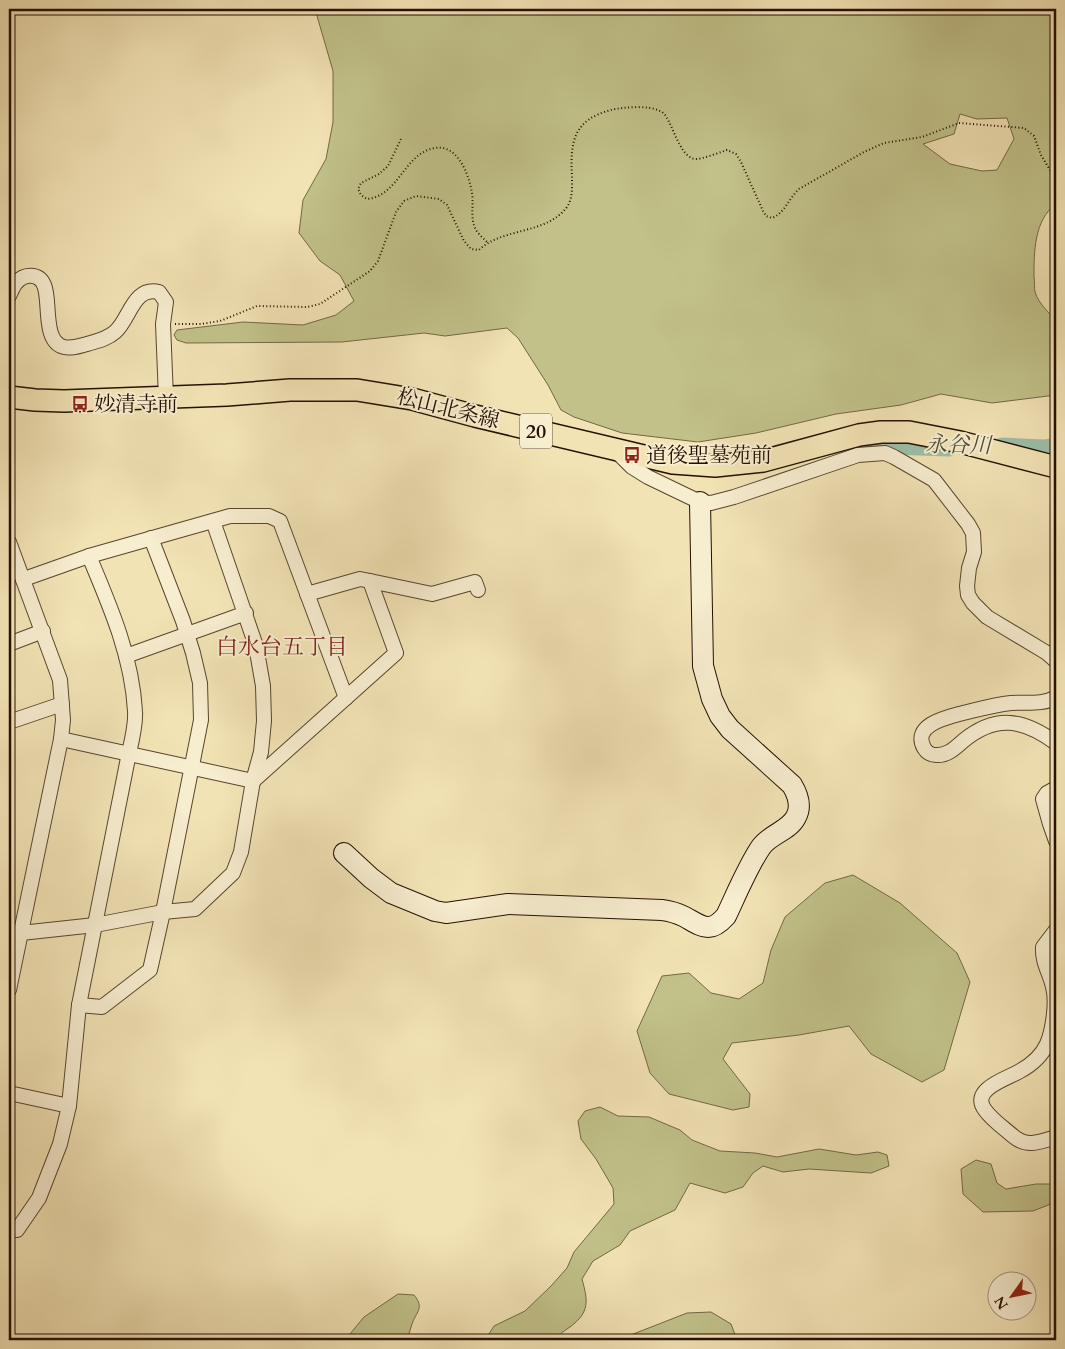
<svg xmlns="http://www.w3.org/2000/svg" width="1065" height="1349" font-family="Cardo,'Noto Serif JP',serif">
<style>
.green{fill:#c1c189;stroke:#736844;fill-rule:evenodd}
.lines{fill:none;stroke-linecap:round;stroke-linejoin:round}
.river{stroke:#9cbfa9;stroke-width:21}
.street-casing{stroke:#58452d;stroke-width:16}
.secondary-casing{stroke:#251000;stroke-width:22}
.primary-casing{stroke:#251000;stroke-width:24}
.path{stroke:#251000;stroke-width:2;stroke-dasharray:1 2.5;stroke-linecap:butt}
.street{stroke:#f7edcf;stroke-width:14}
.secondary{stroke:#f7edcf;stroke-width:20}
.primary{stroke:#f2e3b5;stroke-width:21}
.labels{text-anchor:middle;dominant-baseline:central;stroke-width:4;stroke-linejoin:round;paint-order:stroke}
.shield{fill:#f7edcf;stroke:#64523e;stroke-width:1}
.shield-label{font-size:20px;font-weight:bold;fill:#251000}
.poi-label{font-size:21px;fill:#251000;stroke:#f7edcf;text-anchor:start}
.street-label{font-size:21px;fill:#251000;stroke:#f7edcf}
.water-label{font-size:22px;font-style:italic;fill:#4f4d3b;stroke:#f7edcf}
.neighbourhood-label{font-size:22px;fill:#7a1f14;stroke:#f7edcf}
</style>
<rect width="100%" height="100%" fill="#f2e3b5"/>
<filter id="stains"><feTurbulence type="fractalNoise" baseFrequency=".004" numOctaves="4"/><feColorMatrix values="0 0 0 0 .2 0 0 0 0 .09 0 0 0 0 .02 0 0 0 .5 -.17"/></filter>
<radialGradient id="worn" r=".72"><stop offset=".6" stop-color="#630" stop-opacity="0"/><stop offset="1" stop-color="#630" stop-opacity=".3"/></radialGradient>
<g class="green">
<path d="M315,9H1056V204C1034,220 1034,252 1034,277C1035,281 1034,288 1035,292C1039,304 1048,312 1056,320V395L992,403L941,394L901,405L836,414L756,433L698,442L622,433L574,417L561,410L548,385L518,338L507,328L445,336L424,333L342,342L186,343L177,340L174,335L177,330L243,322L303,325L336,315L354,301L340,275L320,261L299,233L303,200L326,159L333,122V71ZM960,114L977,119L1007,118L1014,139L997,170L982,171L950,164L923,144L954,134Z"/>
<path d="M853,875L900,903L957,953L970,982L944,1070L922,1082L871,1054L849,1026L799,1035L732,1043L723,1059L750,1094L749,1107L733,1110L669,1094L650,1073L637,1031L662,976L689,973L711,993L739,999L763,983L771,950L785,917L825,883Z"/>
<path d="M600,1107L618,1116L649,1117L680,1130L692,1140L720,1151L755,1153L777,1157L819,1149L856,1155L878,1152L887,1155L889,1166L871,1173L809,1169L783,1172L763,1166L753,1173L743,1187L725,1193L690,1183L675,1210L630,1231L620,1245L593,1261L582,1279C588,1301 590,1312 570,1327C564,1331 559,1334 556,1340H485L494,1326L525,1311L551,1286L567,1268L574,1252L614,1204L613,1188L596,1159L581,1139L578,1121L585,1111Z"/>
<path d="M976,1160L991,1164L997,1183L1006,1189L1036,1184H1056V1202L1033,1211L983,1212L963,1194L961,1169Z"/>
<path d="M398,1294L414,1295C425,1308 416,1312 412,1324C410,1329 409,1335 407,1340H345L364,1317Z"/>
<path d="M711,1312L731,1324L737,1340H618L687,1313Z"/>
</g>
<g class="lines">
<g class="river">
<path d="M860,443L949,446"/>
<path d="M1002,448L1044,450L1056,448"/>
</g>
<g class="street-casing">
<g id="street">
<path d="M9,296C11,292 13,286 16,283C24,273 39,273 44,285C51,300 42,342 64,347C72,349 79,346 87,344C97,341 107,339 115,332C130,319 133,286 159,292L166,302L163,324L166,398"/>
<path d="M615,450L632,467L648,477L700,502L711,503L734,497L858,455L885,453L894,457L934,480L968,524L973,533L974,552L969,568L967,586L968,595L973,603L987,617L1047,653L1056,661"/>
<path d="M9,542L60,680L63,720L61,739L9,990"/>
<path d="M24,579L89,556L230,516H269L280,521L346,698"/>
<path d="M370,581L432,594L475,582L478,590"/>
<path d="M9,644L43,631"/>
<path d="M126,656L246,613"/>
<path d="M1056,697C1044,705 1026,702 1011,703C993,705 976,710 959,714C944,718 912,726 924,748C927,753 931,755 936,755C947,756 955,748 963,741C996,714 1023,719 1056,743"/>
<path d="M9,722L62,704"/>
<path d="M61,739L253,781"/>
<path d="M253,781L396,653L370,581L360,579L307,594"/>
<path d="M1056,788L1047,793L1043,799L1050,824L1056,841"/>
<path d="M1056,930L1043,947C1042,963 1050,973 1053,987C1057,1002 1053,1030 1047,1044C1042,1055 1031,1065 1020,1071C1009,1078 969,1089 985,1110C992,1120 1004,1128 1013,1136C1027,1148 1040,1142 1056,1137"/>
<path d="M9,932L21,933L95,925L163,912L195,909L233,873L241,852L253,781L261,752L264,721L263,686L256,646L213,521"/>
<path d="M79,1005L102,1007L150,970L163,912L201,720L200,683L193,653L183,621L151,538"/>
<path d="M9,1093L69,1106"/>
<path d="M9,1225L17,1230L39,1198L60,1144L69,1106L79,1005L129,753C132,740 136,724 135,711C132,656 110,606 89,556"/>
</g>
</g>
<g class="secondary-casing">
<path id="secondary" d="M344,853L371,878L391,893L435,911L446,913L508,904L662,910C670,911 677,913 685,917C703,927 710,934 726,916C736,895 748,866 761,847C770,834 789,831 796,817C802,806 798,795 792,785L730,729L720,716L712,699L703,666L700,502"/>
</g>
<g class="primary-casing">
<path id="primary" d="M9,397L35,400L64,401L227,395L290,390H357L412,399L475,416L673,463L715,466L763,461L859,435L881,432H909L960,442L1056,467"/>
</g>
<g class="path">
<path d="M401,139L388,166L379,174L361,183L358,189L361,195L367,199C399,196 404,153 435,148C458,144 469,175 472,193C474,205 470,216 475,228C477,233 483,238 487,242"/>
<path d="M175,324H201L220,321L257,306L307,307L320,304L370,271L378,261L396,212L404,201L416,196L439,199L447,205L464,241L471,249L479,250C503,227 546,235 567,207C573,198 572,187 572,177C570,142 573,120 611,110C623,107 649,105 660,111C665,113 667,118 669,122C675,133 683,161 698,159C708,157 718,153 727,150L736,154L741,162L763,211L766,216L772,218C785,213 789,198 799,189L864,152L884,143L922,137L959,123L1024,128L1034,136L1041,155L1050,170L1056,177"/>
</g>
<use href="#street" class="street"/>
<use href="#secondary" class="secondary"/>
<use href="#primary" class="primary"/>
</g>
<defs>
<g id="bus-bare" transform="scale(1.35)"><path d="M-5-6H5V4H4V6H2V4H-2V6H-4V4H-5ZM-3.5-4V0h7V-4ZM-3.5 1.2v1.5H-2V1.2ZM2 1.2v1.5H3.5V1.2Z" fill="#8f2418" stroke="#f7edcf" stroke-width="2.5" paint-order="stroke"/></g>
</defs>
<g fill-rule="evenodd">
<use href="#bus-bare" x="80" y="404"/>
<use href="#bus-bare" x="632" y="455"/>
</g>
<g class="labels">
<rect class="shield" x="520" y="413.5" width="32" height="35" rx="4"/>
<g class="shield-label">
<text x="536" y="431">20</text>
</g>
<g class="poi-label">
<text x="94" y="404">妙清寺前</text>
<text x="646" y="455">道後聖墓苑前</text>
</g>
<g class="street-label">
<text transform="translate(448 409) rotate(14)">松山北条線</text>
</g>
<g class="water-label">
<text transform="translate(958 445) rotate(1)">永谷川</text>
</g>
<g class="neighbourhood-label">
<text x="282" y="647">白水台五丁目</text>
</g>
</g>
<rect width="1065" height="1349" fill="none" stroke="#f2e3b5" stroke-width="30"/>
<rect x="10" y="10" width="1045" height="1329" fill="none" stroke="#251000" stroke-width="2.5"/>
<rect x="15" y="15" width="1035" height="1319" fill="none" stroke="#251000"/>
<g transform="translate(1012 1296) rotate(237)"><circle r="24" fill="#f7edcf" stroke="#a3957c"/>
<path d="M0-4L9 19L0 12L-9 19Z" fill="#8f2418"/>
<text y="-8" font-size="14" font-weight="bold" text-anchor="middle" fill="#251000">N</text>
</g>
<rect width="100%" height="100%" filter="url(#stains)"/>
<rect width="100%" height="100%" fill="url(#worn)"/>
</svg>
